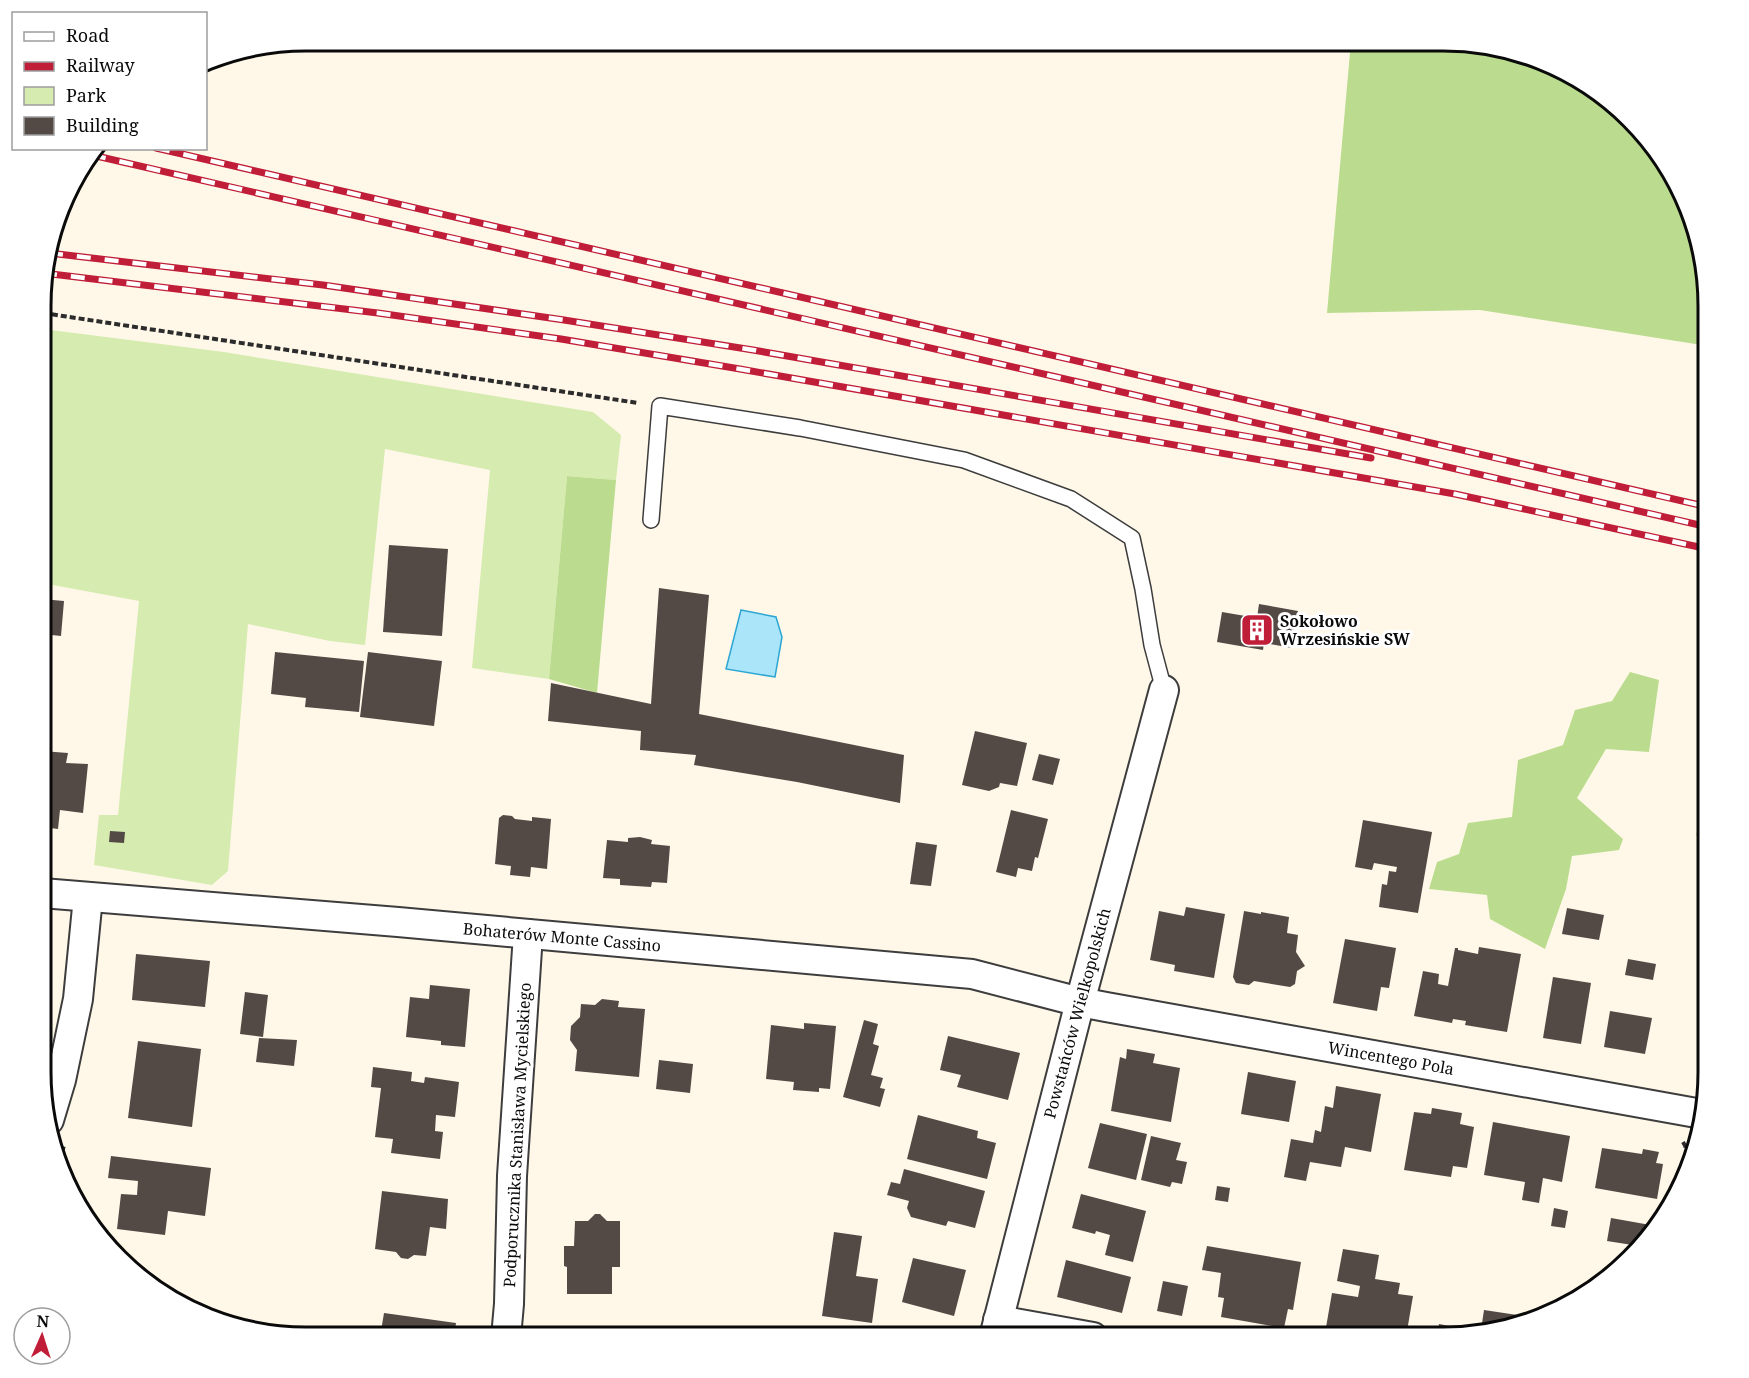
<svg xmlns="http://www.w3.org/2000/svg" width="1749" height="1378" font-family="'Noto Serif',serif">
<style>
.green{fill:#d6ebb0}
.forest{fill:#bbdc8f}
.water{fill:#aae5f9;stroke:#2da6d4;stroke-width:1.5}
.building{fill:#534a46}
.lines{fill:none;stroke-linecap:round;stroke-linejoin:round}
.service-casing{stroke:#3d3d3d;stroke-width:18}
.minor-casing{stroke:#3d3d3d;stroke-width:32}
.path{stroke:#2c2c2c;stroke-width:4;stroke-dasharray:6 3;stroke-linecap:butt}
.service{stroke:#fff;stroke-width:15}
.minor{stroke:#fff;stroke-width:28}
.rail-casing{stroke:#c01d38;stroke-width:7}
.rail{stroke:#fff;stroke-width:4.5;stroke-dasharray:14;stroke-linecap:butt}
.labels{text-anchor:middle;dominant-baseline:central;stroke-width:6;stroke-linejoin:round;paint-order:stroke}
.poi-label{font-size:16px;font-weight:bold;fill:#0a0a0a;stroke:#fff;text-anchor:start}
.street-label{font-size:16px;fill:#0a0a0a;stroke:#fff}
.rim{fill:none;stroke:#0a0a0a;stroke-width:3}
</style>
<rect width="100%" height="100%" fill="#fff8e8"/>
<path class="green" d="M43,329L224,352L593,412L621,435L616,480L567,476L549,679L472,668L490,470L385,449L365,645L330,641L248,624L228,871L212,885L94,865L99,815H118L139,601L42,583Z"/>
<g class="forest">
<path d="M1351,41H1460L1545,61L1618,107L1688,204L1708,306V346L1480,310L1327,313Z"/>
<path d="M567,476L616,480L597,693L549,679Z"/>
<path d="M1630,672L1659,680L1649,752L1606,749L1577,798L1623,839L1619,850L1572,856L1566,889L1545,949L1490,919L1487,895L1429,889L1437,862L1459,854L1468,823L1512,817L1518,760L1563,745L1575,710L1612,701Z"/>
<path d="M1708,797V850L1696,835Z"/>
</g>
<path class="water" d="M741,610L776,617L782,637L775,677L726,669Z"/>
<g class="building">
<path d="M389,545L448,549L442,636L383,632Z"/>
<path d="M659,588L709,595L699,714L904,755L900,803L797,782L694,765L696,755L640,750L641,731L548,721L551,683L651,704Z"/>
<path d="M42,599L64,601L61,636L42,634Z"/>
<path d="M1259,604L1298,611L1292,648L1264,643L1263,650L1217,642L1222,612L1257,618Z"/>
<path d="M275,652L364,661L359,712L305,707L306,698L271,694Z"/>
<path d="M368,652L442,661L434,726L360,717Z"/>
<path d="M975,731L1027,743L1017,786L1000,783L999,787L989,791L962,785Z"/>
<path d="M42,751L68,753L66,763L88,764L83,813L60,810L58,829L42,827Z"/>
<path d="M1039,754L1060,759L1053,785L1032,780Z"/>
<path d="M1011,810L1048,819L1038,858L1035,857L1032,871L1018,868L1016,877L996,872Z"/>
<path d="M503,815L512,816L515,819L532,821V817L551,819L547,869L531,867L530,877L510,875L511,866L495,864L499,818Z"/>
<path d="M1363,820L1432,832L1418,913L1379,907L1382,884L1387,885L1389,871L1396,872L1397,867L1374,863L1372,870L1355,867Z"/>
<path d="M110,831L125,832L124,843L109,842Z"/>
<path d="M640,837L652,840L651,844L670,846L667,883L652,882L651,887L620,885V879L603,878L607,840L628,842V838Z"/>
<path d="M916,842L937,845L931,886L910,884Z"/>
<path d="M1186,907L1225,914L1214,978L1174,971L1175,965L1150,960L1159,911L1184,916Z"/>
<path d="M1567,908L1604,915L1599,940L1562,934Z"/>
<path d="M1244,911L1261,914V912L1289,917L1287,933L1298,935L1296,952L1305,966L1297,971L1295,984L1290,987L1254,981L1249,985L1236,983L1233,977Z"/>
<path d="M1345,939L1396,948L1389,988L1381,987L1377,1011L1333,1003Z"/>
<path d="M1479,947L1521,954L1507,1032L1465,1025L1466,1021L1453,1019L1452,1023L1414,1016L1423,971L1439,974L1438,984L1448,986L1455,948H1458V950L1478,954Z"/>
<path d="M136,954L210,961L205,1007L132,1000Z"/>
<path d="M1628,959L1656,964L1653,980L1625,975Z"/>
<path d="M1553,977L1591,983L1581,1044L1543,1038Z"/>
<path d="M430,985L470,989L465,1047L441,1045V1041L406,1037L410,997L429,999Z"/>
<path d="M245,992L268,995L263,1037L240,1034Z"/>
<path d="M602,999L619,1001L618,1007L645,1009L639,1077L575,1071L577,1050L570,1040L571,1026L580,1017L581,1004L595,1005Z"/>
<path d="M1610,1011L1652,1018L1645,1054L1604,1047Z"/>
<path d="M864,1020L878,1024L873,1044L879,1046L871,1075L883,1078L880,1088L885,1089L880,1107L843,1097Z"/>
<path d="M804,1023L836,1026L830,1089L819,1088V1092L793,1090L794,1082L766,1079L771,1025L804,1029Z"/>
<path d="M948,1036L1020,1053L1008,1100L957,1087L961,1075L940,1070Z"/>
<path d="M259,1038L297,1040L294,1066L256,1062Z"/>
<path d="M138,1041L201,1049L192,1127L128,1118Z"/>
<path d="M1127,1049L1155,1054L1153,1063L1180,1068L1171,1122L1111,1111L1120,1057L1126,1059Z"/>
<path d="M659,1060L693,1064L690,1093L656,1089Z"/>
<path d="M373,1067L412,1072L411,1081L424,1083L425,1077L459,1082L455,1117L436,1115L435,1131L443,1132L440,1159L391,1153L393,1139L375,1137L381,1088L371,1087Z"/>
<path d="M1248,1072L1296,1081L1289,1122L1241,1114Z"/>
<path d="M1336,1086L1381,1094L1371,1152L1345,1147L1341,1167L1310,1162L1306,1181L1284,1177L1291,1139L1313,1143L1315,1130L1321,1132L1325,1106L1333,1108Z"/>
<path d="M1432,1108L1462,1113L1460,1124L1474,1127L1467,1168L1453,1166L1451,1177L1404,1170L1414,1112L1431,1114Z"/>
<path d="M918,1115L978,1131L977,1138L996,1143L987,1179L907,1159Z"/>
<path d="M1493,1122L1570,1136L1562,1182L1543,1178L1539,1203L1522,1200L1525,1182L1484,1175Z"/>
<path d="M1100,1123L1147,1134L1136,1180L1088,1168Z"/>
<path d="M1151,1136L1181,1143L1176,1160L1187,1162L1182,1184L1172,1182L1170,1187L1141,1180Z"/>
<path d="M1602,1148L1642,1154L1643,1149L1659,1152L1656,1163L1663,1164L1657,1199L1595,1188Z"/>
<path d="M111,1156L211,1168L205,1216L168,1211L165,1235L117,1229L121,1194L137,1195L138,1181L108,1178Z"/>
<path d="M904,1169L985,1191L975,1228L948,1221L946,1226L911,1217L907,1208L909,1201L887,1195L891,1182L900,1184Z"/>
<path d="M1217,1186L1230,1188L1228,1202L1215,1200Z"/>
<path d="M382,1191L448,1199L446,1229L430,1227L426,1256L414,1255L408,1259L401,1258L396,1252L375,1249Z"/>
<path d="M1081,1194L1146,1211L1133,1262L1105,1255L1110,1235L1096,1231L1095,1234L1072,1228Z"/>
<path d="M1554,1208L1568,1211L1565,1228L1551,1226Z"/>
<path d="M595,1214H600L607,1221H620V1267H612V1294H567V1267L564,1266V1246H574L575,1221H588Z"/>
<path d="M1611,1218L1656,1226L1642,1247L1639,1250V1246L1607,1241Z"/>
<path d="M834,1232L862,1236L856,1276L878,1279L872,1323L822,1316Z"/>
<path d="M1207,1246L1301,1262L1293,1310L1288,1309L1284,1328L1221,1317L1224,1298L1218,1297L1221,1273L1202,1270Z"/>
<path d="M1343,1249L1379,1255L1375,1279L1400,1283L1398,1294L1413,1296L1406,1337H1353L1325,1333L1332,1293L1358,1297L1360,1286L1337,1281Z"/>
<path d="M913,1258L966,1270L954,1316L902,1302Z"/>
<path d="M1066,1260L1131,1277L1122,1313L1057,1297Z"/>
<path d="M1163,1281L1188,1286L1182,1316L1157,1311Z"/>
<path d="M1484,1310L1524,1316V1321L1481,1330Z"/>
<path d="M384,1313L456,1323L454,1337H380Z"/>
<path d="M1439,1324L1476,1331L1437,1337Z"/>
<path d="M561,1326L609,1333L608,1337H559Z"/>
</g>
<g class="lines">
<g class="service-casing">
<path id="service" d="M651,520L660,406L800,428L964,460L1071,499L1132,538L1143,589L1152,645L1164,690"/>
</g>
<g class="minor-casing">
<g id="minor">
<path d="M42,893L398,922L972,974L1080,1002L1106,1007L1702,1114"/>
<path d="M49,1120L61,1080L78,999L88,897"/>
<path d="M998,1320L1093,1337"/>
<path d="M506,1337L509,1304L512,1176L528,934"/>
<path d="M994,1337L1080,1002L1164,690"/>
</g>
</g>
<g class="path">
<path d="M43,313L638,403"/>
<path d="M1683,1142C1689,1152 1690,1162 1688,1174"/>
<path d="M60,1161L64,1145"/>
</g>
<use href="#service" class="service"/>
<use href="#minor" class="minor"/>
<g class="rail-casing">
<g id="rail">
<path d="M156,148L1708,507"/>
<path d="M92,155L1708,527"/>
<path d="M49,253L323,285L564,320L753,350L1371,458"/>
<path d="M43,273L378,313L561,339L740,369L1455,494L1708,549"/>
</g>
</g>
<use href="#rail" class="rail"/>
</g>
<defs>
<g id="building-square" transform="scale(1.725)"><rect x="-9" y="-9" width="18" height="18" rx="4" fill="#c01d38" stroke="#fff"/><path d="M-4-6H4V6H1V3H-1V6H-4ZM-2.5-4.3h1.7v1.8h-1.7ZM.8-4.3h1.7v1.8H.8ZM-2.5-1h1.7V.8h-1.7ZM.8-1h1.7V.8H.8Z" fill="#fff"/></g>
</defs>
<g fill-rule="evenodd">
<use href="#building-square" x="1257" y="630"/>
</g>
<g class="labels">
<g class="poi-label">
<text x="1280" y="621">Sokołowo<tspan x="1280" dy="18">Wrzesińskie SW</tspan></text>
</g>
<g class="street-label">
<text transform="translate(562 937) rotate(5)">Bohaterów Monte Cassino</text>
<text transform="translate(1077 1013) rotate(-75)">Powstańców Wielkopolskich</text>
<text transform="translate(1391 1058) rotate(10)">Wincentego Pola</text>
<text transform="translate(517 1135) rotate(-87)">Podporucznika Stanisława Mycielskiego</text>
</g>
</g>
<path d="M0 0H1749V1378H0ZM306 51H1443A255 255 0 0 1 1698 306V1072A255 255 0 0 1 1443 1327H306A255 255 0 0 1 51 1072V306A255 255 0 0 1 306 51Z" fill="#fff" fill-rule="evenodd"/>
<path class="rim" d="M306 51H1443A255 255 0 0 1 1698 306V1072A255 255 0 0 1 1443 1327H306A255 255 0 0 1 51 1072V306A255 255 0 0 1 306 51Z"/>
<rect x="12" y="12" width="195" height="138" fill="#ffffff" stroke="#9d9d9d" stroke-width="1.5"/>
<rect x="24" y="32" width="30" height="9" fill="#ffffff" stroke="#9d9d9d" stroke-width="1.5"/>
<text x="66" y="42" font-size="18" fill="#0a0a0a">Road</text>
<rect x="24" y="62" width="30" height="9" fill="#c01d38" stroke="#9d9d9d" stroke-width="1.5"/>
<text x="66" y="72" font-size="18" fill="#0a0a0a">Railway</text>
<rect x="24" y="87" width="30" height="18" fill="#d6ebb0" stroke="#9d9d9d" stroke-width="1.5"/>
<text x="66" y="102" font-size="18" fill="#0a0a0a">Park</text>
<rect x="24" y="117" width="30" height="18" fill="#534a46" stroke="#9d9d9d" stroke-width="1.5"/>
<text x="66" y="132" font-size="18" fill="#0a0a0a">Building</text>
<g transform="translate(42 1336) rotate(3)"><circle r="28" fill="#ffffff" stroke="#9d9d9d" stroke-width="1.5"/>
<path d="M0-4.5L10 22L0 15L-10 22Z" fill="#c01d38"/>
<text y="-9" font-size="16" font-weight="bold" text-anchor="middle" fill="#0a0a0a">N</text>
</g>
</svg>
